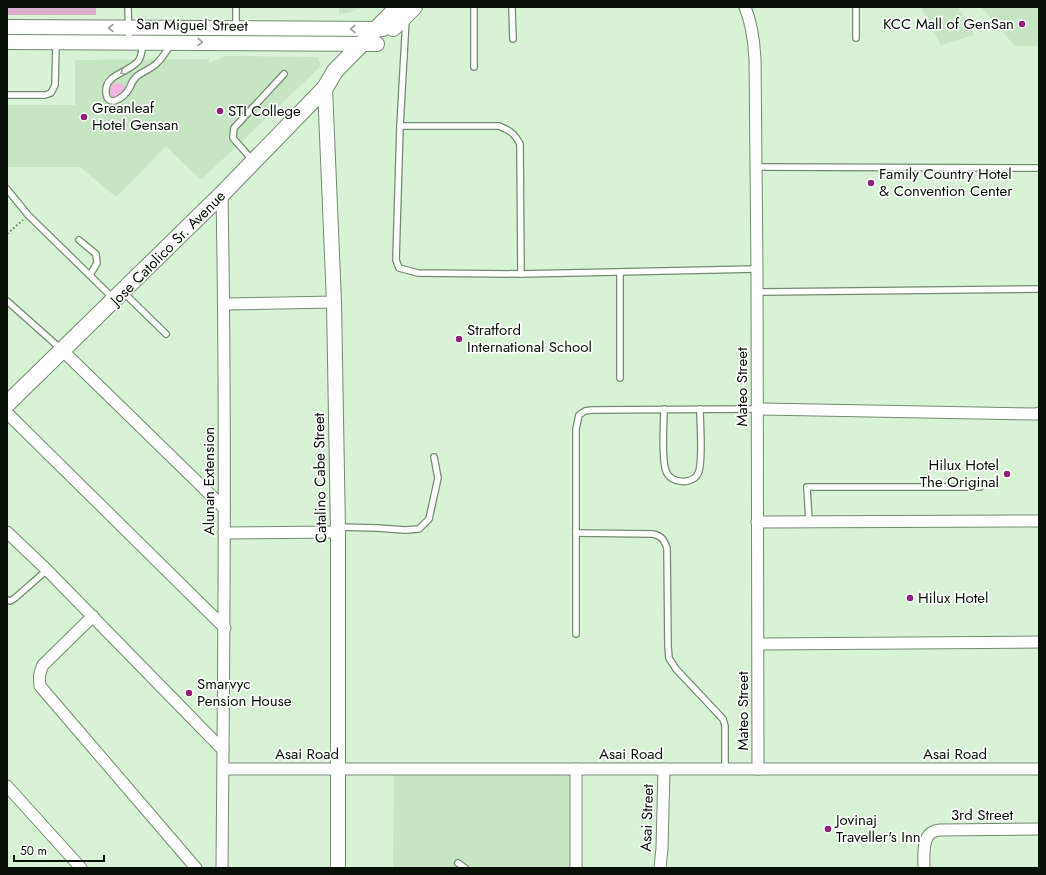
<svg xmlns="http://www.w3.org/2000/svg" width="1046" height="875" font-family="Jost,sans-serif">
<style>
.built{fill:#c6e5c2}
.green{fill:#dbb0cd}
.water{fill:#f4b3e0}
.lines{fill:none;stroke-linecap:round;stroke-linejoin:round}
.service-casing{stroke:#738b70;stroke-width:8}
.minor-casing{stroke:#738b70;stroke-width:13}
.tertiary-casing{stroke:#738b70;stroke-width:16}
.secondary-casing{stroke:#738b70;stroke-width:18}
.path{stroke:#7a8d78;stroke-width:2;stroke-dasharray:2 2;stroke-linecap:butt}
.service{stroke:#fff;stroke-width:5.5}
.minor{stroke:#fff;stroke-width:11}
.tertiary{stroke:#fff;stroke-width:14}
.secondary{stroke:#fff;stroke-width:16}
.oneway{stroke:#9c9f9b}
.poi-dot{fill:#941e7b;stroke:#fff;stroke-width:1.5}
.labels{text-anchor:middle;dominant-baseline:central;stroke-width:3.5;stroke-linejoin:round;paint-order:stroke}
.poi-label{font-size:15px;fill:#071006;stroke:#fff;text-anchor:start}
.street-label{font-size:15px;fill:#071006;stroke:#fff}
</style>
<rect width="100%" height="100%" fill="#d7f2d4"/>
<g class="built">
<path d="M339,7H363L351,12L339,14Z"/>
<path d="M921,7H958L974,35L941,45Z"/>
<path d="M981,7H1039V46H1015Z"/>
<path d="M225,56L318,57L321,66L201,180L166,146L116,197L80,167H7V105H75V60L209,59V63Z"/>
<path d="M576,772V868H393L394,773Z"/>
</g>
<g class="green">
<rect x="7" y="7" width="89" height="8"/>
<rect x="7" y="32" width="104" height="4"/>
<path d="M147,33L333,34V38L147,37Z"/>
</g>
<circle class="water" cx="118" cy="91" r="8"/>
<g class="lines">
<g class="service-casing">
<g id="service">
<path d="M128,7L129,42"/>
<path d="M512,7L513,39"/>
<path d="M856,7V38"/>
<path d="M406,19L400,126L396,260L399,268L418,273L521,274L757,269"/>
<path d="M236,28V7"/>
<path d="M143,42C142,48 142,55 139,60C131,72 106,74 106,90C105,109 124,100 130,87C136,71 145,74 156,64C163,58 166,51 171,44"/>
<path d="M474,67V7"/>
<path d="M7,95H45L51,93L55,85L56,43"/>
<path d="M400,126H499C511,131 514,133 520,144L521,274"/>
<path d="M253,161L233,138L234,128L284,74"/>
<path d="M756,167L1039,168"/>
<path d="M7,189L28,215L114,299"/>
<path d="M79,240L96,254L97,263L90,275"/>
<path d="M620,273V378"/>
<path d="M123,292L166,334"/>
<path d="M757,292L1039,289"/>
<path d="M7,301L61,349"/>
<path d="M664,409C664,424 661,458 666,471C670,484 695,486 699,471C703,455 700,426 700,409"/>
<path d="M809,522L807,487H980"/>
<path d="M338,527L377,528L405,530L419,529L429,519L438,478L434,457"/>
<path d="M576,533L653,534C662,536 664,540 667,548L668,646L669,658L676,669L723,719L725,726V769"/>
<path d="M7,600L10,601L15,598L47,570"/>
<path d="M576,634V429L579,415L585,411L592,410L757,409"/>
<path d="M458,863L465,868"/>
</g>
</g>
<g class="minor-casing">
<g id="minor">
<path d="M745,7C752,24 754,41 755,59L757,269L758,769"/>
<path d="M224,304L334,302"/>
<path d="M63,351L224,508"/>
<path d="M757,409L1036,414L1039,413"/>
<path d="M7,413L225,628"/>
<path d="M757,522L1039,521"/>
<path d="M7,532L47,570L223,750"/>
<path d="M224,533L338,532"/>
<path d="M93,616L43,665C39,673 39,678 40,686L196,868"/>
<path d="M759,644L1039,642"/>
<path d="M223,769H1039"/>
<path d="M576,769V868"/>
<path d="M7,786L81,868"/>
<path d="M222,868C224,643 226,419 222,194"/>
<path d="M660,868L662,848L664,769"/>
<path d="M924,868C924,858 922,839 931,833C934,831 937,830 941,830L1039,829"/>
</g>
</g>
<g class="tertiary-casing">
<g id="tertiary">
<path d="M7,27L383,29"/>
<path d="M7,42L377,44"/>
<path d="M325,88L334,302L338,532V868"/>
</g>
</g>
<g class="secondary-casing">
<g id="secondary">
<path d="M393,28L414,7"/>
<path d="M7,404L222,194L325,88L335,71L398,7"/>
</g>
</g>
<path class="path" d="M7,234L23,220"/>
<use href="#service" class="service"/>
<use href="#minor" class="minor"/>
<use href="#tertiary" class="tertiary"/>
<use href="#secondary" class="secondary"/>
</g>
<defs><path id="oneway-chevron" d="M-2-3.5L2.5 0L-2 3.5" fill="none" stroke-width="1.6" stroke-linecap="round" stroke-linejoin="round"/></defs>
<g class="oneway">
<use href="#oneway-chevron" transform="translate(111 28) rotate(-180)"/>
<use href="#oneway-chevron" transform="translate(353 29) rotate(-180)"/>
<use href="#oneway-chevron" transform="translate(200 42) rotate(1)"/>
<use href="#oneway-chevron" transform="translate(123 72) rotate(150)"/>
</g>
<g class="poi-dot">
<circle cx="1022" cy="24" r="4"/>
<circle cx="220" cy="111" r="4"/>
<circle cx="84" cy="117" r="4"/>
<circle cx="871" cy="183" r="4"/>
<circle cx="459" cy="339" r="4"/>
<circle cx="1007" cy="474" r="4"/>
<circle cx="910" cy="598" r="4"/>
<circle cx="189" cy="693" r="4"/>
<circle cx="828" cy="829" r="4"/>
</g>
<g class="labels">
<g class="poi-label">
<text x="1014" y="24" text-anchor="end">KCC Mall of GenSan</text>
<text x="92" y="108">Greanleaf<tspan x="92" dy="17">Hotel Gensan</tspan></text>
<text x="228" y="111">STI College</text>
<text x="879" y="174">Family Country Hotel<tspan x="879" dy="17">&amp; Convention Center</tspan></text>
<text x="467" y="330">Stratford<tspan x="467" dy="17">International School</tspan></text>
<text x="999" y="465" text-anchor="end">Hilux Hotel<tspan x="999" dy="17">The Original</tspan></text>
<text x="918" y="598">Hilux Hotel</text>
<text x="197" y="684">Smarvyc<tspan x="197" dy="17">Pension House</tspan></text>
<text x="836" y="820">Jovinaj<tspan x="836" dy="17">Traveller's Inn</tspan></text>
</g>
<g class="street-label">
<text transform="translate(192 25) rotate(1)">San Miguel Street</text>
<text transform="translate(168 248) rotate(-45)">Jose Catolico Sr. Avenue</text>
<text transform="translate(742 387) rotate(-90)">Mateo Street</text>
<text transform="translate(320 478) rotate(-91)">Catalino Cabe Street</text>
<text transform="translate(209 481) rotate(-90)">Alunan Extension</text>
<text transform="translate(743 711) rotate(-90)">Mateo Street</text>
<text x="307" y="754">Asai Road</text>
<text x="631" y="754">Asai Road</text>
<text x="955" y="754">Asai Road</text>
<text x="982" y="815">3rd Street</text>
<text transform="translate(647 818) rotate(-88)">Asai Street</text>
</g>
</g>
<rect width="1046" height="875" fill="none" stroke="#071006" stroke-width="16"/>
<path d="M14 855v6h90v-6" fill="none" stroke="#071006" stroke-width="2"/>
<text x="20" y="855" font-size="12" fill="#071006" stroke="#ffffff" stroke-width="3" paint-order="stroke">50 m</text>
</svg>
